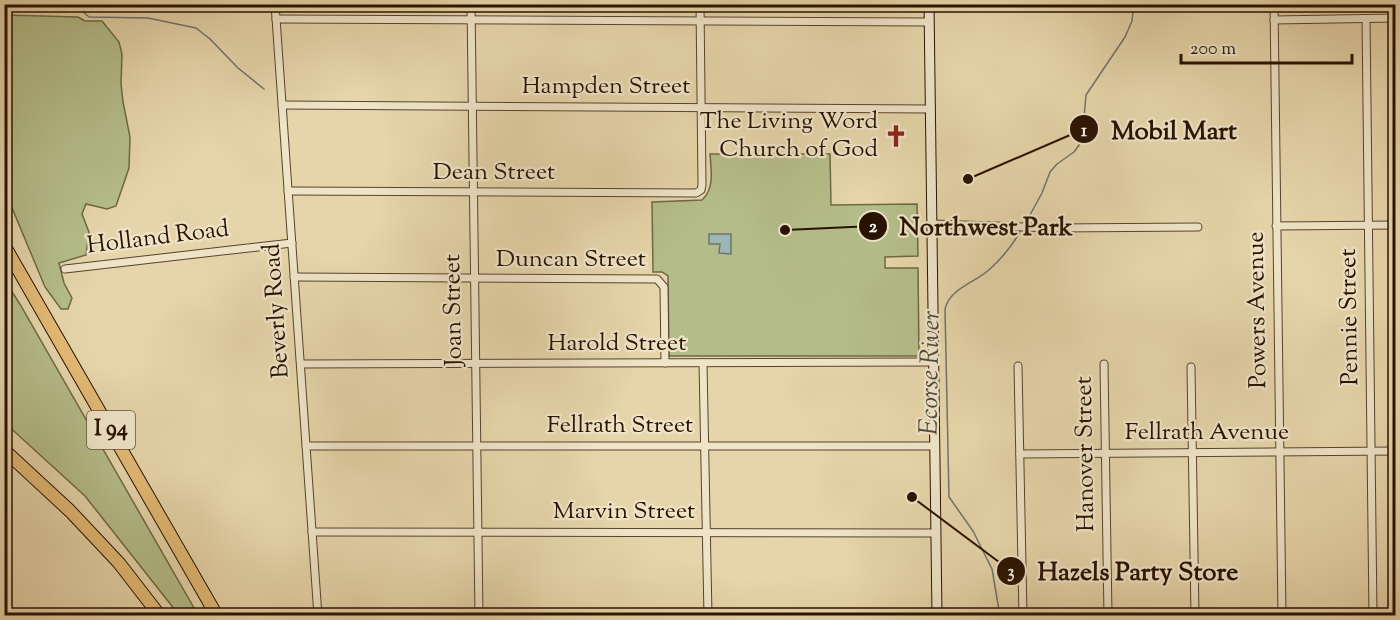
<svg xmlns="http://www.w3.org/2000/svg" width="1400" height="620" font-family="'Sorts Mill Goudy',serif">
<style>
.green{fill:#b4bd89;stroke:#6e6845;stroke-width:1.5}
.water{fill:#9cb5b5;stroke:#6e746d;stroke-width:1.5}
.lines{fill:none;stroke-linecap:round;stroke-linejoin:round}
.stream{stroke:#6e746d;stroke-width:1.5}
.minor-casing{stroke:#58432b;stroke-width:9}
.secondary-casing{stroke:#281201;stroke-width:11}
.motorway-casing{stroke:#281201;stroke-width:14}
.minor{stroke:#efe4c8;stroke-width:7}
.secondary{stroke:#efe4c8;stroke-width:9}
.motorway{stroke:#e3ba75;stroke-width:12}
.labels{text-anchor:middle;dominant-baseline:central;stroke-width:4.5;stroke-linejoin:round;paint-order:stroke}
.shield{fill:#efe4c8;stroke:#64513d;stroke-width:1.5}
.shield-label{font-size:22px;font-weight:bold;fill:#281201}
.street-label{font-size:24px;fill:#281201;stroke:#efe4c8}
.poi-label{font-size:24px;fill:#281201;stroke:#efe4c8;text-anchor:end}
.water-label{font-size:26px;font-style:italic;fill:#514b40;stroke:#efe4c8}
.leader{fill:none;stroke:#281201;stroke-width:2}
.callout-dot{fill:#281201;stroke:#efe4c8;stroke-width:2}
.mark-label{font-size:18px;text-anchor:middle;font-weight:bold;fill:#fff}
.callout-label{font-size:26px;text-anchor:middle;font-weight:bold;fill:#281201;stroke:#efe4c8;stroke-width:4.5;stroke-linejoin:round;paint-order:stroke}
</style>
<rect width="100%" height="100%" fill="#e6d5aa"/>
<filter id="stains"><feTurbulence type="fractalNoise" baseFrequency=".00333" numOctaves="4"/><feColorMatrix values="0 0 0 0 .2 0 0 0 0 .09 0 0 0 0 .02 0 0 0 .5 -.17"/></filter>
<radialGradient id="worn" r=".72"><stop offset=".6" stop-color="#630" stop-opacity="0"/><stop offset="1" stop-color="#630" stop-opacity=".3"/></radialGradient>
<g class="green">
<path d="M5,15L78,17L85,21H102L119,42L122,54L121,84L123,102L130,137L129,168L116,206L107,209L86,204L82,214L89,232L86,255L59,263L64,283L72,298L68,309H61L45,287L5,191Z"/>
<path d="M710,154H830L831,205L917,204L918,256L885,257V268H918L919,356H669L668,276L662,272H653L652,202L702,200C715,188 711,170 710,154Z"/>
<path d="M4,279L21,306L198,615H179L85,496L5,423Z"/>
</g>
<path class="water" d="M709,234H731V254L719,253L720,244H709Z"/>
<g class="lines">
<g class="stream">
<path d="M74,4L89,17L148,18L196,28L210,39L238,68L264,89"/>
<path d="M1025,224L1042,193L1050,172L1057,164L1074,152L1082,141L1086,95L1125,37L1132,21L1134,4"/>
<path d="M1000,616L992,569L973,531L949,497L945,309C950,288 975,283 990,269C1003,257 1014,244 1022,228"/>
</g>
<g class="minor-casing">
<g id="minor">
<path d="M275,4L318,616"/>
<path d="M471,4L479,616"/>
<path d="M1274,4L1282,616"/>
<path d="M276,19L929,22"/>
<path d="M1366,19L1373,616"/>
<path d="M1274,20L1396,18"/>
<path d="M282,105L930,109"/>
<path d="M288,191L696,193L701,190L702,185L700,4"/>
<path d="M932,224L1056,228L1198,227"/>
<path d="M1276,226L1396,225"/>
<path d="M65,269L292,243"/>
<path d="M294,277L657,279L664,287L665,363"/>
<path d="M703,363L708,616"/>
<path d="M301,364L934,362"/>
<path d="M1104,364L1108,616"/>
<path d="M1018,366L1023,616"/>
<path d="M1191,367L1195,616"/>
<path d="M306,446H935"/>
<path d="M1020,454L1396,451"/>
<path d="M312,532L936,533"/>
</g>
</g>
<g class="secondary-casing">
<path id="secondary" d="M929,4L937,616"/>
</g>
<g class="motorway-casing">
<g id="motorway">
<path d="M4,245L217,616"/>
<path d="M4,450L70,511L119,563L160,616"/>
</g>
</g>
<use href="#minor" class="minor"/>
<use href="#secondary" class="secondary"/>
<use href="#motorway" class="motorway"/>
</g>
<defs>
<g id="church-bare" transform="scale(1.8)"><path d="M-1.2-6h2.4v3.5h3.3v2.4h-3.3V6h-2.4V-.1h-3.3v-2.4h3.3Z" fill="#8f2418" stroke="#efe4c8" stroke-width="2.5" paint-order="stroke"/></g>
</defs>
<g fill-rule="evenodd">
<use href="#church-bare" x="896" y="136"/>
</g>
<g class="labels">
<rect class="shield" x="87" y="411" width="48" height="38" rx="4.5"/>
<g class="shield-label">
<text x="111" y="430">I 94</text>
</g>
<g class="street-label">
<text x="606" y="87">Hampden Street</text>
<text x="494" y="173">Dean Street</text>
<text transform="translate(158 238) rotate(-7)">Holland Road</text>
<text x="571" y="260">Duncan Street</text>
<text transform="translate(454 310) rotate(-91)">Joan Street</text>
<text transform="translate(1258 310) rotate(-91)">Powers Avenue</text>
<text transform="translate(277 311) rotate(-94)">Beverly Road</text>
<text transform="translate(1350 317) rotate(-91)">Pennie Street</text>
<text x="617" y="344">Harold Street</text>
<text x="620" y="426">Fellrath Street</text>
<text x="1207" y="433">Fellrath Avenue</text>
<text transform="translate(1086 454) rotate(-91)">Hanover Street</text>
<text x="624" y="512">Marvin Street</text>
</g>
<g class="poi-label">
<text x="878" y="122">The Living Word<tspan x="878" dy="28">Church of God</tspan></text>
</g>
<g class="water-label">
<text transform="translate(931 373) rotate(-89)">Ecorse River</text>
</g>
</g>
<path class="leader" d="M968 179L1084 129M785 230L873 226M912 497L1011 571"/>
<g class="callout-dot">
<circle cx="968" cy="179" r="6"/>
<circle cx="785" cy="230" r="6"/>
<circle cx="912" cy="497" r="6"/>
<circle cx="1084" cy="129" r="15"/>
<circle cx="873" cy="226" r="15"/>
<circle cx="1011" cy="571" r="15"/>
</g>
<g class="mark-label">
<text x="1084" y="136">1</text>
<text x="873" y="232">2</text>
<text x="1011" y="577">3</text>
</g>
<g class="callout-label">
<text x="1174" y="139">Mobil Mart</text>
<text x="986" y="235">Northwest Park</text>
<text x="1138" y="580">Hazels Party Store</text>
</g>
<rect width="1400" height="620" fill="none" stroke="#e6d5aa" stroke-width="24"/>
<rect x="6" y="6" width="1388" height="608" fill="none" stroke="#281201" stroke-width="3"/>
<rect x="12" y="12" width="1376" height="596" fill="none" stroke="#281201" stroke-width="1.5"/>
<path d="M1181 54v9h171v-9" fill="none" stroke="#281201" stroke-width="3"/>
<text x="1190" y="54" font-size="18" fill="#281201" stroke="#efe4c8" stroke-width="4.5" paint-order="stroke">200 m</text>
<rect width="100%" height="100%" filter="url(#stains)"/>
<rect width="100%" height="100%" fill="url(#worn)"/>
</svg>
